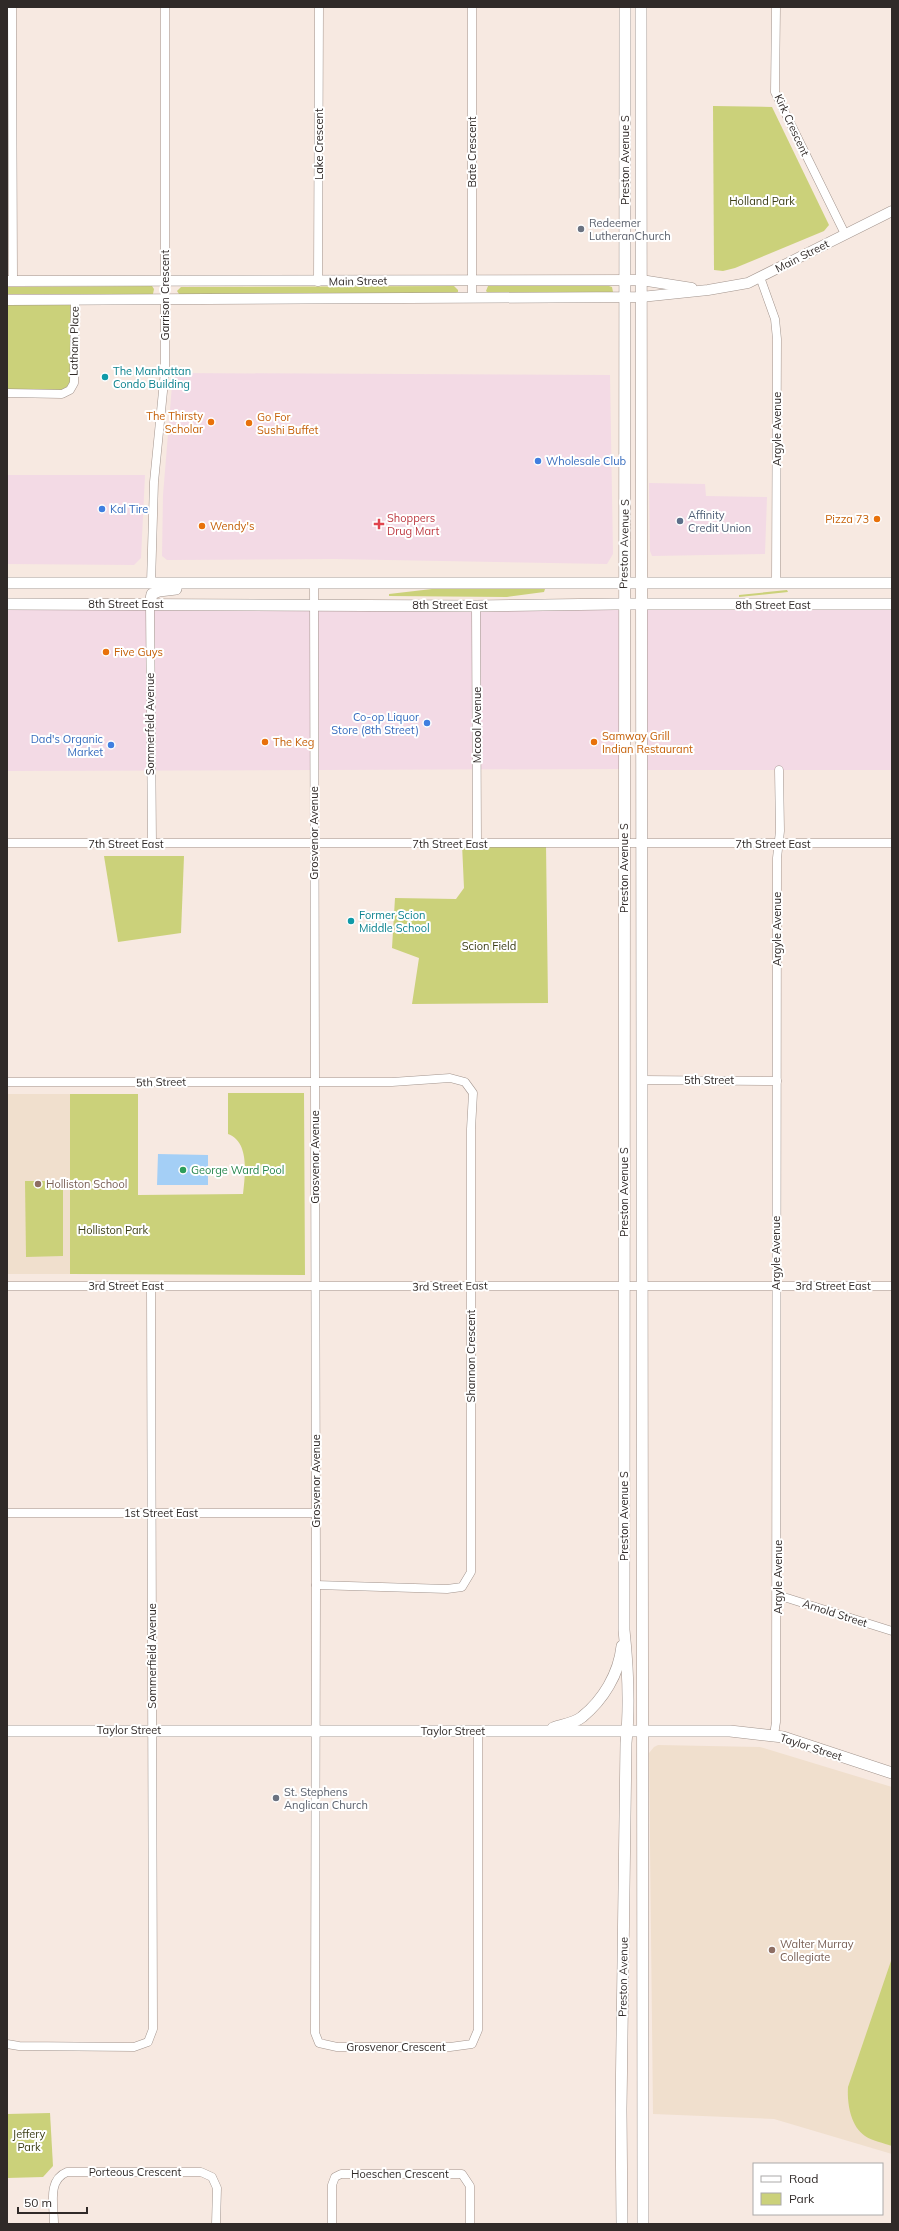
<svg xmlns="http://www.w3.org/2000/svg" width="899" height="2231" font-family="Mulish,sans-serif">
<style>
.commercial{fill:#f3dae5}
.education{fill:#f0dfcd}
.green{fill:#cbd17a}
.water{fill:#a4cff6}
.lines{fill:none;stroke-linecap:round;stroke-linejoin:round}
.minor-casing{stroke:#a2948d;stroke-width:9}
.tertiary-casing{stroke:#a2948d;stroke-width:11}
.secondary-casing{stroke:#a2948d;stroke-width:12}
.minor{stroke:#fff;stroke-width:8}
.tertiary{stroke:#fff;stroke-width:10}
.secondary{stroke:#fff;stroke-width:11}
.worship-dot{fill:#6b7280;stroke:#fff;stroke-width:1.5}
.culture-dot{fill:#0f9aa8;stroke:#fff;stroke-width:1.5}
.food-dot{fill:#e8710a;stroke:#fff;stroke-width:1.5}
.shop-dot{fill:#3f7fe0;stroke:#fff;stroke-width:1.5}
.service-dot{fill:#5c6f8a;stroke:#fff;stroke-width:1.5}
.health-dot{fill:#e0444e;stroke:#fff;stroke-width:1.5}
.leisure-dot{fill:#2e9e5b;stroke:#fff;stroke-width:1.5}
.education-dot{fill:#8d6e63;stroke:#fff;stroke-width:1.5}
.labels{text-anchor:middle;dominant-baseline:central;stroke-width:4;stroke-linejoin:round;paint-order:stroke}
.street-label{font-size:11px;fill:#302a28;stroke:#fff}
.park-label{font-size:11px;fill:#3b3d15;stroke:#fff}
.worship-label{font-size:11px;fill:#5b616d;stroke:#fff;text-anchor:start}
.culture-label{font-size:11px;fill:#0d838f;stroke:#fff;text-anchor:start}
.food-label{font-size:11px;fill:#c56008;stroke:#fff;text-anchor:start}
.shop-label{font-size:11px;fill:#366cbe;stroke:#fff;text-anchor:start}
.service-label{font-size:11px;fill:#4e5e75;stroke:#fff;text-anchor:start}
.health-label{font-size:11px;fill:#be3a42;stroke:#fff;text-anchor:start}
.leisure-label{font-size:11px;fill:#27864d;stroke:#fff;text-anchor:start}
.education-label{font-size:11px;fill:#785e54;stroke:#fff;text-anchor:start}
</style>
<rect width="100%" height="100%" fill="#f7e9e1"/>
<g class="commercial">
<path d="M173,373L610,375L613,554L607,564L334,559L167,560L162,556L163,495Z"/>
<path d="M7,475H145L141,558L134,565L7,564Z"/>
<path d="M649,483L705,484L706,496L767,497L765,554L652,556L650,551Z"/>
<path d="M7,604H623L624,769L7,771Z"/>
<path d="M640,604H892V770H641Z"/>
</g>
<g class="education">
<rect x="7" y="1094" width="63" height="180"/>
<path d="M658,1745L760,1747L892,1787V2154L774,2119L653,2114L649,1753L654,1747Z"/>
</g>
<g class="green">
<path d="M713,106L772,107L829,225L824,231L735,268L723,271L714,270Z"/>
<path d="M152,286L154,289L153,294H7V287Z"/>
<path d="M454,286L458,290V292L453,294H179L177,291L181,287Z"/>
<path d="M488,286H609L612,287L613,292L488,293L486,291Z"/>
<path d="M7,300H75L70,390L7,393Z"/>
<path d="M432,589H545L544,592L507,597L389,596V594Z"/>
<path d="M787,590L788,592L739,597V595Z"/>
<path d="M462,844H546L548,1003L412,1004L419,958L392,948L395,898L456,899L464,888Z"/>
<path d="M104,856H184L181,933L118,942Z"/>
<path d="M228,1093H304L305,1275L70,1274V1094H138V1195L243,1194C245,1175 250,1142 228,1134Z"/>
<path d="M25,1181H63V1256L26,1257Z"/>
<path d="M892,1958V2146C884,2143 872,2141 865,2136C850,2126 847,2102 848,2087Z"/>
<path d="M50,2113L53,2166L43,2177L7,2178V2114Z"/>
</g>
<path class="water" d="M158,1154L208,1155V1185H157Z"/>
<g class="lines">
<g class="minor-casing">
<g id="minor">
<path d="M12,7L13,281"/>
<path d="M472,7V298"/>
<path d="M776,7L775,92L845,234"/>
<path d="M760,277L775,319L777,339L776,583"/>
<path d="M318,282L319,7"/>
<path d="M7,393L62,394L70,390L74,383L75,300"/>
<path d="M314,582L316,1585L315,2033L319,2043L337,2047H450L472,2044L478,2030V1731"/>
<path d="M151,583L154,482L165,371V7"/>
<path d="M150,604L152,844"/>
<path d="M476,606L477,844"/>
<path d="M7,843H892"/>
<path d="M642,1080L777,1081"/>
<path d="M7,1082H392L450,1078L465,1082L473,1093L471,1129V1572L462,1587L447,1589L316,1585"/>
<path d="M7,1286H892"/>
<path d="M7,1513H316"/>
<path d="M778,1598H787L892,1631"/>
<path d="M774,1735L776,1722L777,858L780,831L779,770"/>
<path d="M7,2044L19,2046L134,2047L148,2042L153,2029L151,1287"/>
<path d="M54,2224C54,2205 47,2180 67,2172H201L212,2177L217,2188L216,2224"/>
<path d="M332,2224V2185L335,2177L341,2174H462L470,2186V2224"/>
</g>
</g>
<g class="tertiary-casing">
<g id="tertiary">
<path d="M7,281L641,280L692,288"/>
<path d="M7,300L641,297L708,290L748,283L892,211"/>
</g>
</g>
<g class="secondary-casing">
<g id="secondary">
<path d="M641,7L643,2224"/>
<path d="M7,583H892"/>
<path d="M7,604L476,606L615,604H892"/>
<path d="M150,604L152,594L159,591L176,589"/>
<path d="M553,1728C561,1725 575,1723 582,1717C603,1700 619,1674 622,1646"/>
<path d="M7,1731H730L783,1737L892,1773"/>
<path d="M622,2224L621,2110L626,1743C630,1705 628,1668 624,1630L625,7"/>
</g>
</g>
<use href="#minor" class="minor"/>
<use href="#tertiary" class="tertiary"/>
<use href="#secondary" class="secondary"/>
</g>
<g class="worship-dot">
<circle cx="581" cy="229" r="4"/>
<circle cx="276" cy="1798" r="4"/>
</g>
<g class="culture-dot">
<circle cx="105" cy="377" r="4"/>
<circle cx="351" cy="921" r="4"/>
</g>
<g class="food-dot">
<circle cx="211" cy="422" r="4"/>
<circle cx="249" cy="423" r="4"/>
<circle cx="877" cy="519" r="4"/>
<circle cx="202" cy="526" r="4"/>
<circle cx="106" cy="652" r="4"/>
<circle cx="265" cy="742" r="4"/>
<circle cx="594" cy="742" r="4"/>
</g>
<g class="shop-dot">
<circle cx="538" cy="461" r="4"/>
<circle cx="102" cy="509" r="4"/>
<circle cx="427" cy="723" r="4"/>
<circle cx="111" cy="745" r="4"/>
</g>
<circle class="service-dot" cx="680" cy="521" r="4"/>
<path class="health-dot" d="M377 518h4v4h4v4h-4v4h-4v-4h-4v-4h4z"/>
<circle class="leisure-dot" cx="183" cy="1170" r="4"/>
<g class="education-dot">
<circle cx="38" cy="1184" r="4"/>
<circle cx="772" cy="1950" r="4"/>
</g>
<g class="labels">
<g class="street-label">
<text transform="translate(792 125) rotate(65)">Kirk Crescent</text>
<text transform="translate(319 144) rotate(-90)">Lake Crescent</text>
<text transform="translate(472 152) rotate(-90)">Bate Crescent</text>
<text transform="translate(625 160) rotate(-90)">Preston Avenue S</text>
<text transform="translate(802 256) rotate(-27)">Main Street</text>
<text transform="translate(358 281) rotate(-1)">Main Street</text>
<text transform="translate(165 295) rotate(-90)">Garrison Crescent</text>
<text transform="translate(74 341) rotate(-89)">Latham Place</text>
<text transform="translate(777 429) rotate(-90)">Argyle Avenue</text>
<text transform="translate(624 544) rotate(-89)">Preston Avenue S</text>
<text x="126" y="604">8th Street East</text>
<text x="450" y="605">8th Street East</text>
<text x="773" y="605">8th Street East</text>
<text transform="translate(150 724) rotate(-90)">Sommerfeld Avenue</text>
<text transform="translate(477 725) rotate(-90)">Mccool Avenue</text>
<text transform="translate(314 833) rotate(-90)">Grosvenor Avenue</text>
<text x="126" y="844">7th Street East</text>
<text x="450" y="844">7th Street East</text>
<text x="773" y="844">7th Street East</text>
<text transform="translate(624 868) rotate(-90)">Preston Avenue S</text>
<text transform="translate(777 929) rotate(-90)">Argyle Avenue</text>
<text x="709" y="1080">5th Street</text>
<text transform="translate(161 1082) rotate(-1)">5th Street</text>
<text transform="translate(315 1157) rotate(-90)">Grosvenor Avenue</text>
<text transform="translate(624 1192) rotate(-90)">Preston Avenue S</text>
<text transform="translate(776 1253) rotate(-90)">Argyle Avenue</text>
<text x="126" y="1286">3rd Street East</text>
<text transform="translate(450 1286) rotate(-1)">3rd Street East</text>
<text x="833" y="1286">3rd Street East</text>
<text transform="translate(471 1356) rotate(-90)">Shannon Crescent</text>
<text transform="translate(316 1481) rotate(-90)">Grosvenor Avenue</text>
<text x="161" y="1513">1st Street East</text>
<text transform="translate(624 1516) rotate(-90)">Preston Avenue S</text>
<text transform="translate(778 1577) rotate(-90)">Argyle Avenue</text>
<text transform="translate(835 1613) rotate(18)">Arnold Street</text>
<text transform="translate(152 1656) rotate(-90)">Sommerfield Avenue</text>
<text x="129" y="1730">Taylor Street</text>
<text x="453" y="1731">Taylor Street</text>
<text transform="translate(811 1747) rotate(18)">Taylor Street</text>
<text transform="translate(623 1977) rotate(-89)">Preston Avenue</text>
<text x="396" y="2047">Grosvenor Crescent</text>
<text x="135" y="2172">Porteous Crescent</text>
<text x="400" y="2174">Hoeschen Crescent</text>
</g>
<g class="park-label">
<text x="762" y="201">Holland Park</text>
<text x="489" y="946">Scion Field</text>
<text x="113" y="1230">Holliston Park</text>
<text x="29" y="2134">Jeffery<tspan x="29" dy="13">Park</tspan></text>
</g>
<g class="worship-label">
<text x="589" y="223">Redeemer<tspan x="589" dy="13">LutheranChurch</tspan></text>
<text x="284" y="1792">St. Stephens<tspan x="284" dy="13">Anglican Church</tspan></text>
</g>
<g class="culture-label">
<text x="113" y="371">The Manhattan<tspan x="113" dy="13">Condo Building</tspan></text>
<text x="359" y="915">Former Scion<tspan x="359" dy="13">Middle School</tspan></text>
</g>
<g class="food-label">
<text x="203" y="416" text-anchor="end">The Thirsty<tspan x="203" dy="13">Scholar</tspan></text>
<text x="257" y="417">Go For<tspan x="257" dy="13">Sushi Buffet</tspan></text>
<text x="869" y="519" text-anchor="end">Pizza 73</text>
<text x="210" y="526">Wendy's</text>
<text x="114" y="652">Five Guys</text>
<text x="602" y="736">Samway Grill<tspan x="602" dy="13">Indian Restaurant</tspan></text>
<text x="273" y="742">The Keg</text>
</g>
<g class="shop-label">
<text x="546" y="461">Wholesale Club</text>
<text x="110" y="509">Kal Tire</text>
<text x="419" y="717" text-anchor="end">Co-op Liquor<tspan x="419" dy="13">Store (8th Street)</tspan></text>
<text x="103" y="739" text-anchor="end">Dad's Organic<tspan x="103" dy="13">Market</tspan></text>
</g>
<g class="service-label">
<text x="688" y="515">Affinity<tspan x="688" dy="13">Credit Union</tspan></text>
</g>
<g class="health-label">
<text x="387" y="518">Shoppers<tspan x="387" dy="13">Drug Mart</tspan></text>
</g>
<g class="leisure-label">
<text x="191" y="1170">George Ward Pool</text>
</g>
<g class="education-label">
<text x="46" y="1184">Holliston School</text>
<text x="780" y="1944">Walter Murray<tspan x="780" dy="13">Collegiate</tspan></text>
</g>
</g>
<rect width="899" height="2231" fill="none" stroke="#302a28" stroke-width="16"/>
<rect x="753" y="2163" width="130" height="52" fill="#ffffff" stroke="#acaaa9"/>
<rect x="761" y="2176" width="20" height="6" fill="#ffffff" stroke="#acaaa9"/>
<text x="789" y="2183" font-size="12" fill="#302a28">Road</text>
<rect x="761" y="2193" width="20" height="12" fill="#cbd17a" stroke="#acaaa9"/>
<text x="789" y="2203" font-size="12" fill="#302a28">Park</text>
<path d="M18 2207v6h69v-6" fill="none" stroke="#302a28" stroke-width="2"/>
<text x="24" y="2207" font-size="12" fill="#302a28" stroke="#ffffff" stroke-width="3" paint-order="stroke">50 m</text>
</svg>
